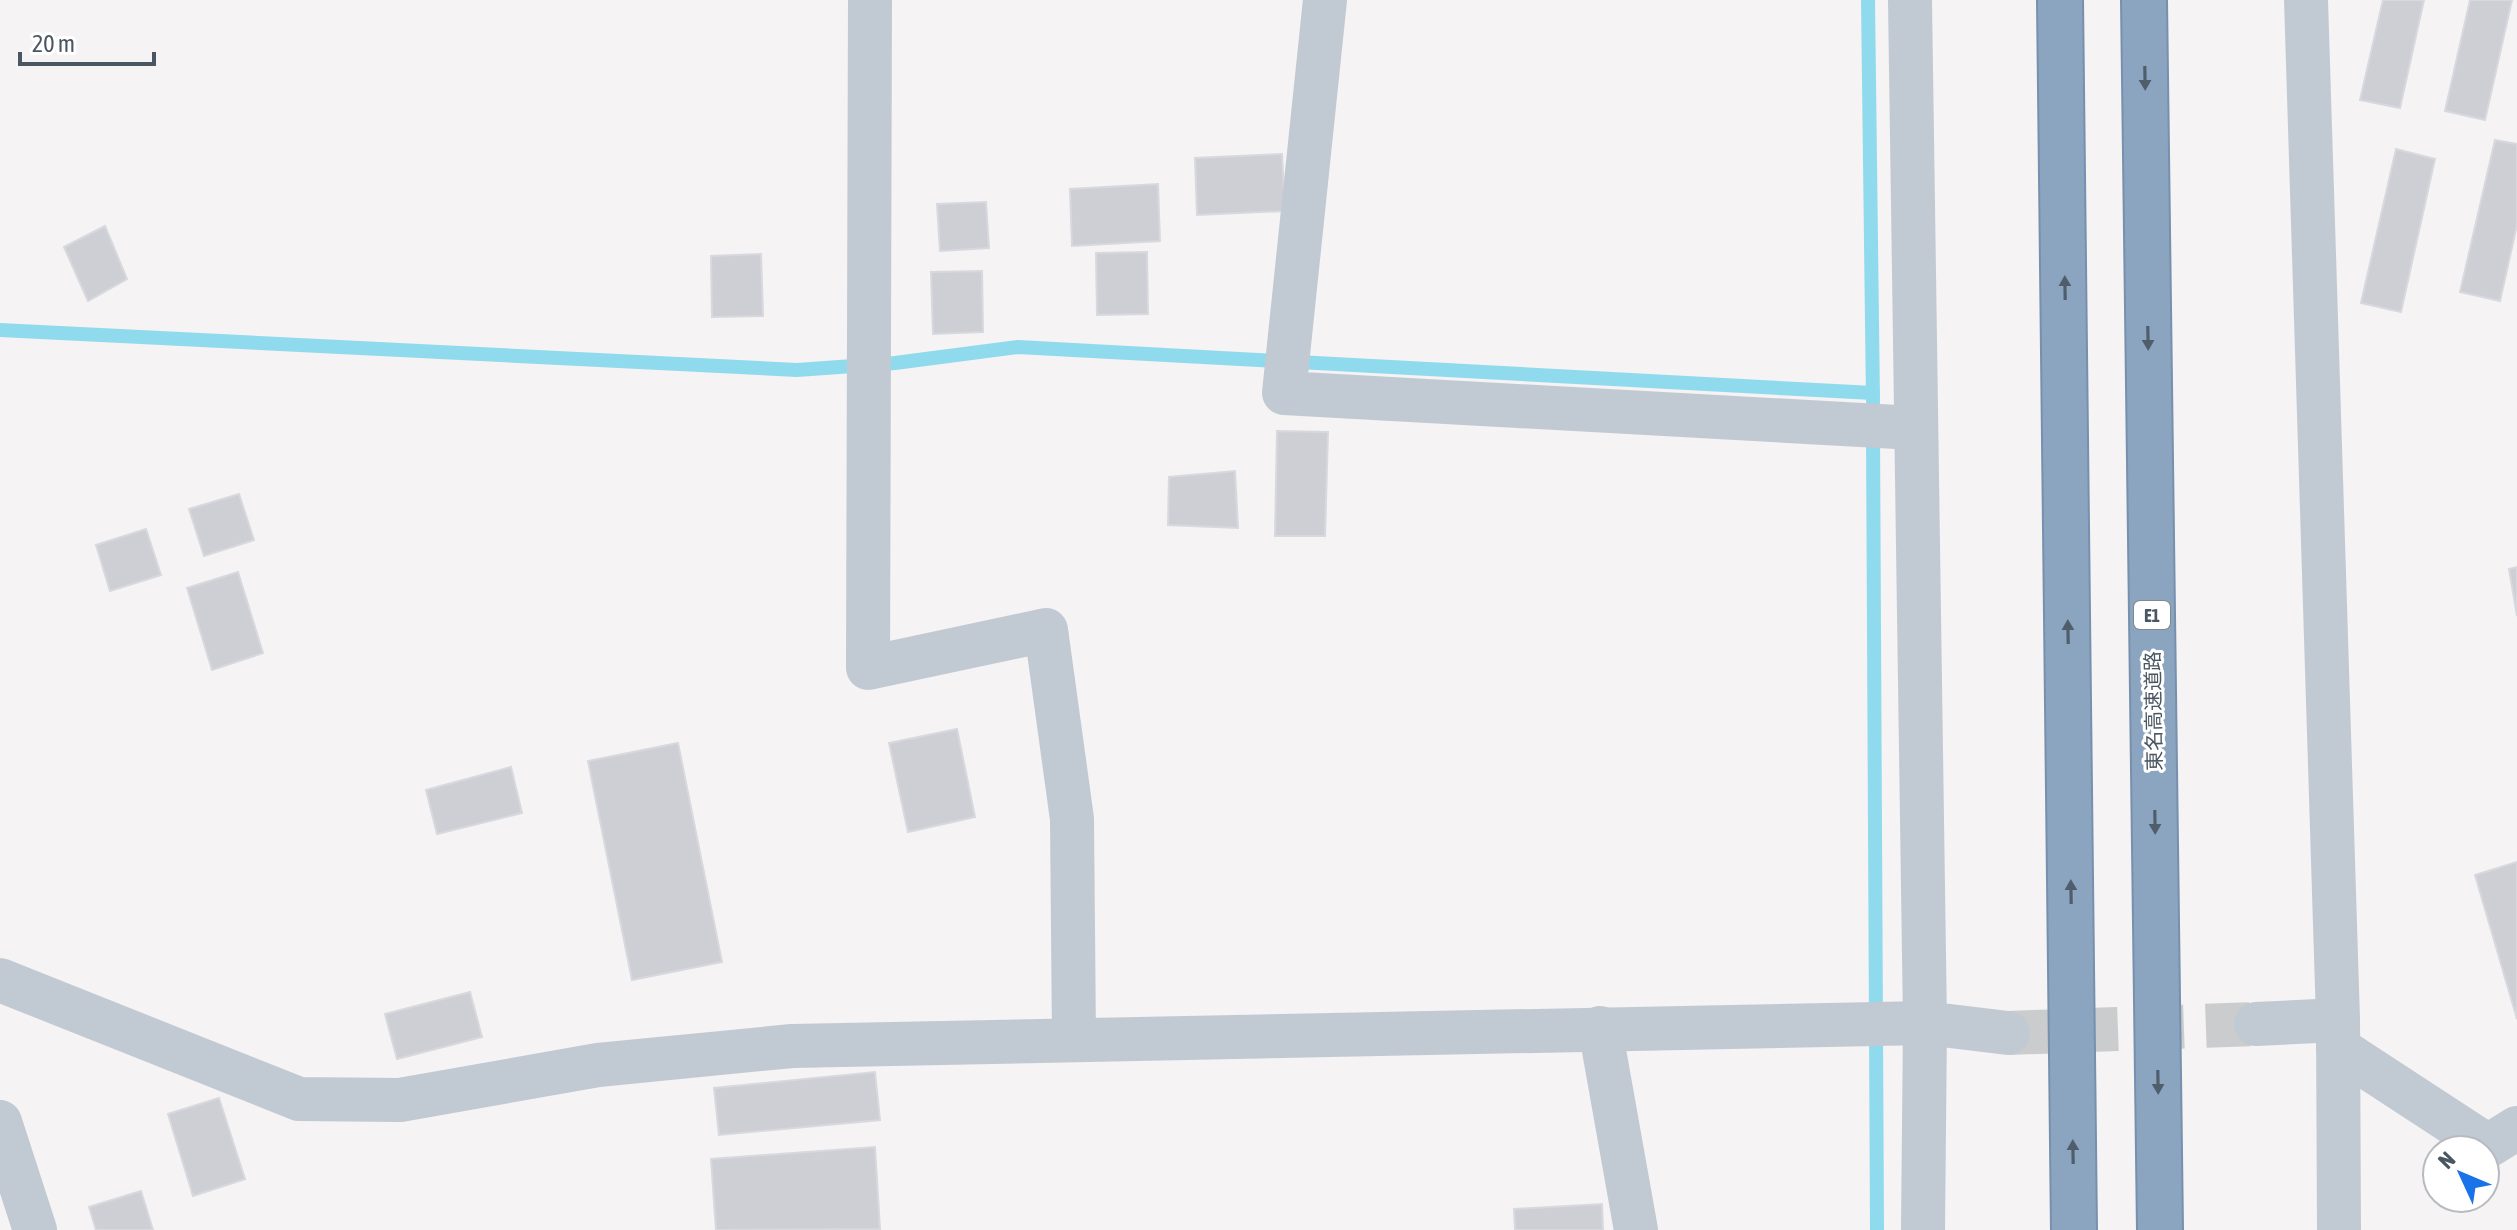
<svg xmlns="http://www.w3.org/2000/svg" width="2517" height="1230" viewBox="0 0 2517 1230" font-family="'Asap Condensed','Noto Sans JP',sans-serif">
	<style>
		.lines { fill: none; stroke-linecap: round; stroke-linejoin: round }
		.stream { stroke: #90daee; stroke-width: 14 }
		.building { fill: #cdcfd5; stroke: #d7d9de; stroke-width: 2 }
		.minor-tunnel { stroke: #caccce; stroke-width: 44; stroke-dasharray: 44 22; stroke-linecap: butt }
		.motorway-casing { stroke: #7690ad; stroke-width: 48 }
		.minor { stroke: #c1cad2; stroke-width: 44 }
		.tertiary { stroke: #c1cad2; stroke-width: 44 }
		.motorway { stroke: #8ba5c1; stroke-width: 44 }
		.oneway { fill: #505e6b }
		.labels { text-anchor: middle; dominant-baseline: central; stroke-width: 6; stroke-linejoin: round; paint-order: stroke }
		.shield { fill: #fff; stroke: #808990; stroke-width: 2 }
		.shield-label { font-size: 18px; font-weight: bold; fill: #4a5661 }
		.street-label { font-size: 20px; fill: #4a5661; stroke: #fff }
	</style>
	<rect width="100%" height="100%" fill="#f5f3f3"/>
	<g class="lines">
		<g class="stream">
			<polyline points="1868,0 1873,402"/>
			<polyline points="0,330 797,370 895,363 1018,347 1873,393"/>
			<polyline points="1873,430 1877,1230"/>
		</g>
	</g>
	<g class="building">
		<polygon points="2383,0 2424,0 2400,108 2360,100"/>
		<polygon points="2470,0 2512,0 2485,120 2445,111"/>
		<polygon points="2495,140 2517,144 2517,225 2500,301 2460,292"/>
		<polygon points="2396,149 2435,159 2401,312 2361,303"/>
		<polygon points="1282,154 1285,211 1197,215 1195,158"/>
		<polygon points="1158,184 1160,241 1072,246 1070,189"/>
		<polygon points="986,202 989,248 940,251 937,204"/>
		<polygon points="105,226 127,279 88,301 64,247"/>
		<polygon points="1147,252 1148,314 1097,315 1096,253"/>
		<polygon points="761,254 763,316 712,317 711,256"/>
		<polygon points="982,271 983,332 933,334 931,272"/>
		<polygon points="1277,431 1328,432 1325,536 1275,536"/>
		<polygon points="1235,471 1238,528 1168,525 1169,477"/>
		<polygon points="239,494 254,540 204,556 189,509"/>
		<polygon points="146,529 161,575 110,591 96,545"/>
		<polygon points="2517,567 2517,616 2509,569"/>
		<polygon points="238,572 263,653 212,670 187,588"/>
		<polygon points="957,729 975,817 908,832 889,743"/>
		<polygon points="678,743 722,962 632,980 588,761"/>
		<polygon points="511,767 522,813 437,834 426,790"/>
		<polygon points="2517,862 2517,1019 2475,875"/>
		<polygon points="470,992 482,1037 397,1059 385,1014"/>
		<polygon points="875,1072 880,1120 719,1135 714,1088"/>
		<polygon points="219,1098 245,1179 193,1196 168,1114"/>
		<polygon points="875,1147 880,1229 716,1230 711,1159"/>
		<polygon points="141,1191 153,1230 96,1230 89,1207"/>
		<polygon points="1602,1204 1603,1230 1515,1230 1514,1209"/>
	</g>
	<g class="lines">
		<polyline class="minor-tunnel" points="2008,1033 2256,1024"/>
		<defs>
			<g id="motorway">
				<polyline points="2060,0 2074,1230"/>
				<polyline points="2144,0 2160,1230"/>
			</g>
		</defs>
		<use href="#motorway" class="motorway-casing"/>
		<g class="minor">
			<polyline points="870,0 868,668 1046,630 1072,819 1074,1038"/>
			<polyline points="1325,0 1284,393 1915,428"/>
			<polyline points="1910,0 1925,1023 1923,1230"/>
			<polyline points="2306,0 2338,1020 2339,1230"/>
			<polyline points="0,980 299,1099 400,1100 598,1065 792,1046 1925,1023 2008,1033"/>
			<polyline points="2256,1024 2338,1020"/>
			<polyline points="1600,1028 1636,1230"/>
			<polyline points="2338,1048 2488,1146 2517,1128"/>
		</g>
		<polyline class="tertiary" points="0,1122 35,1230"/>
		<use href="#motorway" class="motorway"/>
	</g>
	<defs><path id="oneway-solid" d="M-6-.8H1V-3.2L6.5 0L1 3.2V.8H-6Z" transform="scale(2)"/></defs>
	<g class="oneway">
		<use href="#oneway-solid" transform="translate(2145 78) rotate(89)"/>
		<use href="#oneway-solid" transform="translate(2065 288) rotate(-91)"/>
		<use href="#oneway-solid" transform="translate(2148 338) rotate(89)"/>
		<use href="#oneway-solid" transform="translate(2068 632) rotate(-91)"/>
		<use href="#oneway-solid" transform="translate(2155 822) rotate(89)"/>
		<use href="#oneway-solid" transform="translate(2071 892) rotate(-91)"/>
		<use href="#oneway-solid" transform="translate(2158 1082) rotate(89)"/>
		<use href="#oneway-solid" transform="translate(2073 1152) rotate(-91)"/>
	</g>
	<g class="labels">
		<rect class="shield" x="2134" y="601" width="36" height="28" rx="6"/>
		<g class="shield-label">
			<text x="2152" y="615">E1</text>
		</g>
		<g class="street-label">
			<text transform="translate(2153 711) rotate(-91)">東名高速道路</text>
		</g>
	</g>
	<g transform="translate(2461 1174) rotate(314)"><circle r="38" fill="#ffffff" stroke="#b7bbc0" stroke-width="2"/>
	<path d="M0-6L14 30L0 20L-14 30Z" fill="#1a73e8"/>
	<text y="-12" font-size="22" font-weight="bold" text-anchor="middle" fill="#4a5661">N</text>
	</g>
	<path d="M20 52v12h134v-12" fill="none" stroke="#4a5661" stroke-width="4"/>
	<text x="32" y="52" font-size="24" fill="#4a5661" stroke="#ffffff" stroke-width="6" paint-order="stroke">20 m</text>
</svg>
